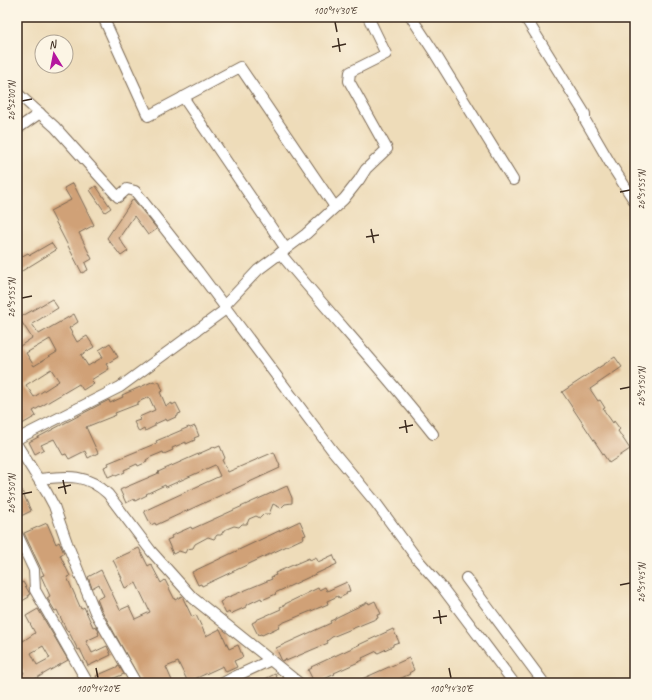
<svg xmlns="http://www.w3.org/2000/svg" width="652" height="700" viewBox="0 0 652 700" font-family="Caveat,sans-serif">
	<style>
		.building { fill: #d0a177; fill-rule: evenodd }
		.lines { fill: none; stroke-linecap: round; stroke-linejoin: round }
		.minor-casing { stroke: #7a6854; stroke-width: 12 }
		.minor { stroke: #fff; stroke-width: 10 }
		.ticks { fill: none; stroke: #3b2a1e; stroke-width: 1.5 }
		.neatline { fill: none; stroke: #3b2a1e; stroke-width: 1.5 }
		.ticks-label { font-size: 10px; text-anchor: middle; fill: #3b2a1e }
	</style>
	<rect width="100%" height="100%" fill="#fcf5e5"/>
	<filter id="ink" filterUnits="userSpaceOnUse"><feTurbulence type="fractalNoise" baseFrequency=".025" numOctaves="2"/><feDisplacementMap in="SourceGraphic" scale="8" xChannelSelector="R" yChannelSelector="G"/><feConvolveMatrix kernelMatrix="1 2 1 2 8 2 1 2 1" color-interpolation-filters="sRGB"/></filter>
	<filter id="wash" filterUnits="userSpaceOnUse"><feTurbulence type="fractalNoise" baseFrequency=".012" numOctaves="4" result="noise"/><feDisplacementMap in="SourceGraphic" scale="16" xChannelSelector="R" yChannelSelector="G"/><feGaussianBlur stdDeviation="0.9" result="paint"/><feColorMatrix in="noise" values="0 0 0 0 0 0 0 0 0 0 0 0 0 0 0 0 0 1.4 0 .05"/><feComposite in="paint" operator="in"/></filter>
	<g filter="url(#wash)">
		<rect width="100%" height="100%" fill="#eedcb9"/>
		<g id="blocks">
			<g class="building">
				<polygon points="73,183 94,225 79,233 92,259 85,263 88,270 82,273 50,211 71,200 64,188"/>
				<polygon points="96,186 111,208 105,212 90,190"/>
				<polygon points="133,199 157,229 148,235 134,216 119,238 128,251 121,256 107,238"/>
				<polygon points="51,243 56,250 17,274 17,259 28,253 30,255"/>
				<path d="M52 299 58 308 32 324 39 334 74 314 78 322 69 328 77 342 87 336 94 347 81 355 88 366 103 357 99 350 110 343 118 357 106 364 109 369 91 380 94 383 83 390 79 384 33 411 36 416 17 427V348L32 338 19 318ZM50 339 57 352 34 366 26 353ZM51 369 59 381 34 397 26 385Z"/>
				<polygon points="615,357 622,367 590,389 598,401 600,400 605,408 603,409 613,423 614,421 620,429 618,431 630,449 609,463 562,392"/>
				<polygon points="154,381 155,383 159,381 163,391 160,392 166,406 172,403 172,405 176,403 181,413 178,414 178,416 167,421 166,419 155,424 155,426 145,431 144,429 139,432 134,422 140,420 139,417 155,410 149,397 138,402 138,404 115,413 116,415 86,427 98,453 88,458 85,451 69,459 66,454 63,455 54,439 41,445 44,449 35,454 29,442 99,405 109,400 110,403 123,397 122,395"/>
				<polygon points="195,426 199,436 194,438 195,440 186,444 186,442 172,448 173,450 164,454 163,452 151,457 146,460 147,462 138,466 137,464 124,470 125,472 116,476 115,474 108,477 104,467 109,465 108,463 157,443 156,441 168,436 189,427 190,428"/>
				<polygon points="220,446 225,458 222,460 228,472 274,452 280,466 279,466 280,468 156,525 155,523 151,525 144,511 220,476 215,465 166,487 165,485 146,494 147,495 135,501 134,499 126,503 120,490 124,488 159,473 158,472 214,447 215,448"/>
				<polygon points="17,480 31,511 17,518"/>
				<polygon points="287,486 292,498 292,503 285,504 281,508 273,504 269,514 264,514 260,518 256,516 249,519 247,524 242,524 239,527 234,526 224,530 221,535 217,535 214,539 208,537 195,544 193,548 187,549 185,553 179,551 173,554 167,540 172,538 171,536 191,527 192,529"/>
				<polygon points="300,521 306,535 303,536 304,538 202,586 201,584 198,585 192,572"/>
				<polygon points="47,523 56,544 59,542 64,553 60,555 70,576 67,577 81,609 84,607 93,627 96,626 99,632 98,632 99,635 86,641 92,653 107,646 111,655 88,666 80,649 78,650 68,630 67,631 57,610 55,611 49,601 47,598 50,596 41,576 44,575 24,533"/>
				<polygon points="139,548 148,566 151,564 161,583 165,580 175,600 182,596 192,617 196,615 206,636 220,629 229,649 238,645 243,657 234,661 237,667 226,672 223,666 188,682 178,662 166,667 173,683 142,683 101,609 97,599 104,596 99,584 92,588 88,577 101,570 120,610 129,606 135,619 150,612 136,583 125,588 121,579 122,578 113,560"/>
				<polygon points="333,555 337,564 275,593 276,594 262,600 261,598 246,605 246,607 230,614 229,612 226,614 220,602 224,600 224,599 272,579 271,577 276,575 275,573 309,558 310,560 316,557 318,562"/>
				<polygon points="23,582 30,594 28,595 29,597 17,604 17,585"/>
				<polygon points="347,582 350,591 346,592 347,594 339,598 338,596 327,601 328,604 282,623 278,626 279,627 262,635 261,634 258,635 252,623 256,621 256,620 281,609 280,607 285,605 285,604 318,588 319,590 325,587 327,591"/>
				<polygon points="375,601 381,614 377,615 378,618 332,637 327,641 328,643 286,661 286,659 282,661 276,648 331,623 330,621 335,619 335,618 368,602 369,604"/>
				<path d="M38 609 68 660 28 683H17V677L24 673 17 662V642L22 639 23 641 35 633 26 616ZM43 646 50 658 37 665 31 653Z"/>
				<polygon points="393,629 399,642 393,644 393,646 378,653 377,651 362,658 363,660 334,673 335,674 318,682 317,680 314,682 308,670 312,668 311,667"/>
				<polygon points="409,658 414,670 409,673 410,674 393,682 392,680 386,683 353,683"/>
				<polygon points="119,666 124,674 110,680 111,683 99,683 96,676"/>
				<polygon points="275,674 280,683 257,683"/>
			</g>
		</g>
	</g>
	<g filter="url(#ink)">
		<use href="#blocks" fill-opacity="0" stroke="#7a6854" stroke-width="1"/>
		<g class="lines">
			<defs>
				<g id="minor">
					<polyline points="103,17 148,116 240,67 335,207"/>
					<polyline points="411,17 434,52 513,180"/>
					<polyline points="525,17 585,114 585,120 610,163 635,202"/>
					<polyline points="17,93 55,127 118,197 127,189 135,191 198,271 332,450 376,503 418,560 441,586 514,683"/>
					<polyline points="183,97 286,249"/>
					<polyline points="17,129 40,113"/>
					<path d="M280 253C330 314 384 372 433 434"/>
					<polyline points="224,306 258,270 306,234 344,199 359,180 366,169 387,149 349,81 350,72 386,54 368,17"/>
					<polyline points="17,439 120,387 226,309"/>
					<polyline points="17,445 47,493 54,506 67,543 95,612 136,683"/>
					<path d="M39 479C67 476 86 473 108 494L151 551 193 598 299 683"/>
					<polyline points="17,534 34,570 35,590 88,683"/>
					<polyline points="466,578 544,683"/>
					<polyline points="223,683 234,677 271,660"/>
				</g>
			</defs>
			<use href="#minor" class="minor-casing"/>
			<use href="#minor" class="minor"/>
		</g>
	</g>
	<path class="ticks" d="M335 22 337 32M338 38 340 52M332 47 346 44M22 101 32 99M620 192 630 190M371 229 374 243M366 237 379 235M22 298 32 296M620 389 630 387M405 420 407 433M399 428 413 425M63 480 66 494M58 488 71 485M22 494 32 492M620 585 630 583M439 610 441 624M433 618 447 616M96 668 98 678M449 668 451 678"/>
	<rect width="652" height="700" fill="none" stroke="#fcf5e5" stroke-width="44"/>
	<g transform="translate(54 54) rotate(350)"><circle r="19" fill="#fcf5e5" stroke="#afa495"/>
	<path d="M0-3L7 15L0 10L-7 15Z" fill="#b5179e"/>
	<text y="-6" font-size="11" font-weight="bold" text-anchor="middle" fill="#3b2a1e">N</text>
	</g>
	<rect x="22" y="22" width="608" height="656" class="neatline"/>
	<g class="ticks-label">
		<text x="335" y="14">100°14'30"E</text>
		<text transform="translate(11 101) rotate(-90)" y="4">26°52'00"N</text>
		<text transform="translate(641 190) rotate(-90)" y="4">26°51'55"N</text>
		<text transform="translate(11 298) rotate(-90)" y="4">26°51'55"N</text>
		<text transform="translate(641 387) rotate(-90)" y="4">26°51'50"N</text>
		<text transform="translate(11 494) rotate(-90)" y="4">26°51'50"N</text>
		<text transform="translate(641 583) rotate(-90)" y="4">26°51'45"N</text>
		<text x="98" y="692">100°14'20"E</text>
		<text x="451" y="692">100°14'30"E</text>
	</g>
</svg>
